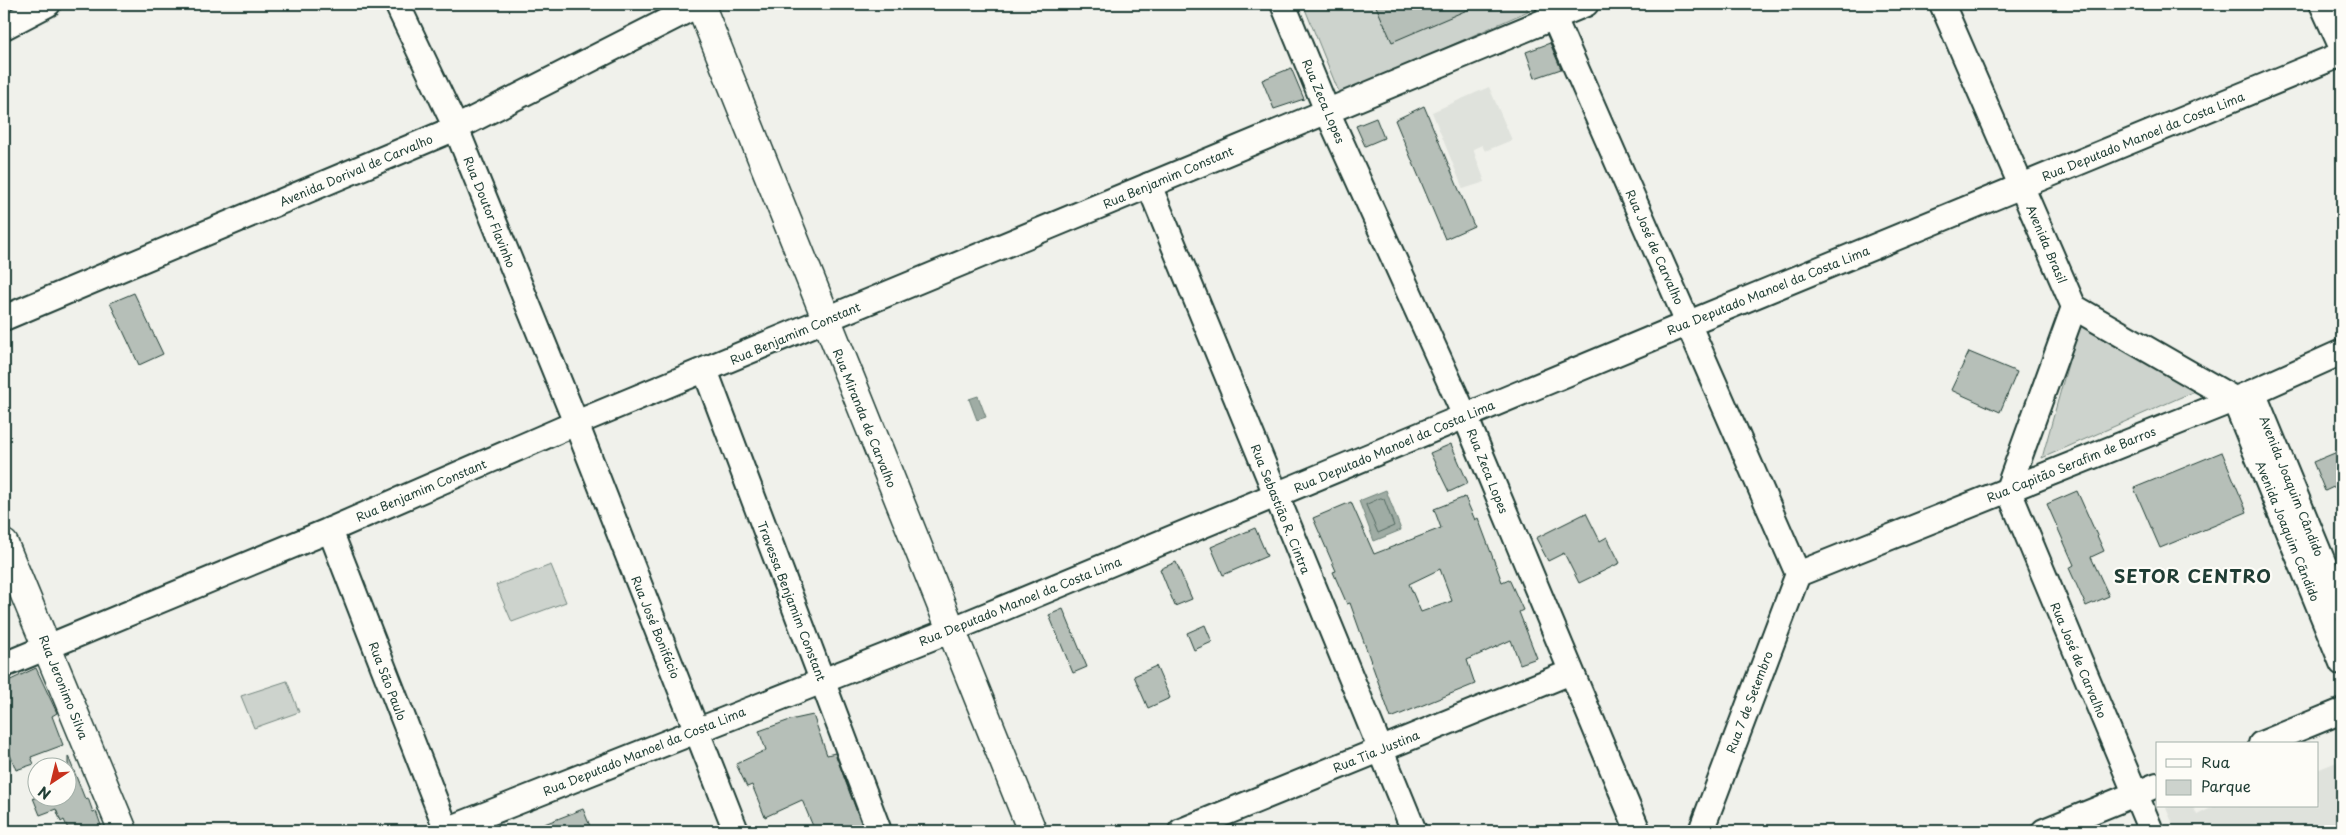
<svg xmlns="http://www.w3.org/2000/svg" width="2346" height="835" viewBox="0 0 2346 835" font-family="'Playpen Sans',sans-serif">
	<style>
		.built { fill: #dfe2dc }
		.green { fill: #cdd3cd; stroke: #768880 }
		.water { fill: #9faca4; stroke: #6c8077 }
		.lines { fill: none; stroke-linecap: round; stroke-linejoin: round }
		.shore { stroke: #526961; stroke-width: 1 }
		.building { fill: #b6bfb8; stroke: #1f3d34; fill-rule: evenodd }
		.minor-casing { stroke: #1f3d34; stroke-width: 28 }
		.major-casing { stroke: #1f3d34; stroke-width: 31 }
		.minor { stroke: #fdfcf7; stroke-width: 24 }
		.major { stroke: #fdfcf7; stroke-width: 28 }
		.labels { text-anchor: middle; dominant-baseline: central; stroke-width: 4.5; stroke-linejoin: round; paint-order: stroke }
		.street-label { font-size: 12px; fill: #1f3d34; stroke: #fdfcf7 }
		.district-label { font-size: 18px; font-weight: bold; letter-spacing: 1px; fill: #1f3d34; stroke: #fdfcf7 }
	</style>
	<rect width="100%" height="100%" fill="#f0f1eb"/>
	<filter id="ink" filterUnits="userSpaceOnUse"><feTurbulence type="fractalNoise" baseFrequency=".02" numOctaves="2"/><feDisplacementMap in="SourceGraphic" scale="10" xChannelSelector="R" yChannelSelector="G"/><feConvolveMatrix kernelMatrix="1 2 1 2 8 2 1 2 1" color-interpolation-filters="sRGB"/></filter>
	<g filter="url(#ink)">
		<g class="built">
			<polygon points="1489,87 1512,140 1485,151 1482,145 1473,149 1485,182 1463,189 1432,112"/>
			<polygon points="2342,760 2342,831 2176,831 2166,808 2172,806 2193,806 2197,815 2215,806 2317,806 2317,770"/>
		</g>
		<g class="green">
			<polygon points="1303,4 1525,4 1528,11 1340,95"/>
			<polygon points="2082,323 2195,391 2042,458 2078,328"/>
			<polygon points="551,565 566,602 512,622 496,585"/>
			<polygon points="287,681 299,712 254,728 241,696"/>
		</g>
		<g class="water">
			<polygon points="978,396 986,417 977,420 969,399"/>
			<polygon points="1386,490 1401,530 1374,541 1359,501"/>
		</g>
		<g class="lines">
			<polygon class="shore" points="1381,498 1384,499 1394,526 1378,533 1366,505"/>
		</g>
		<g class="building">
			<polygon points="1375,4 1481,4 1392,42"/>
			<polygon points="1550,43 1561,69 1535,78 1526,52"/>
			<polygon points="1291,68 1304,99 1274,109 1262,80"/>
			<polygon points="1424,106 1474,226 1445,239 1395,120"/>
			<polygon points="1376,118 1384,138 1365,146 1356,126"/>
			<polygon points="134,293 163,354 139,365 110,303"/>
			<polygon points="1969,352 2017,372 2000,412 1951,390"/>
			<polygon points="1451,444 1468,483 1449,492 1430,453"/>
			<polygon points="2342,450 2342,483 2325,491 2313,462"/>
			<polygon points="2222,452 2247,512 2160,548 2134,488"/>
			<polygon points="2077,491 2104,551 2091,557 2109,596 2086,606 2069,568 2074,565 2047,504"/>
			<path d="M1465 497 1475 520 1478 518 1502 582 1509 579 1523 610 1519 612 1537 658 1520 664 1511 640 1467 660 1475 684 1391 718 1350 603 1347 604 1333 572 1336 571 1313 518 1351 502 1374 554 1441 528 1434 509ZM1440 569 1452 601 1421 612 1409 584Z"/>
			<polygon points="1586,513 1600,541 1607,537 1620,563 1579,583 1564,553 1548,561 1536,538"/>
			<polygon points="1255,528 1267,556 1223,575 1211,547"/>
			<polygon points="1176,562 1192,599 1175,606 1160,569"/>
			<polygon points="1063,609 1087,667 1073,673 1049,615"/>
			<polygon points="1205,625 1212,642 1194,650 1187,633"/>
			<polygon points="1156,666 1170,698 1148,708 1134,676"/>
			<polygon points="36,668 57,713 52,716 63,745 31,757 34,764 16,770 4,739 4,683"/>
			<polygon points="813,715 827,755 835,753 864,831 815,831 802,800 765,817 752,785 747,787 736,764 766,750 759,731 790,720"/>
			<polygon points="68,756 85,799 88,798 93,812 96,811 103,831 69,831 64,820 61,822 56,809 40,815 33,798 68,798"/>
			<polygon points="583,809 592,831 530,831 529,830"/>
		</g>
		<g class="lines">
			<defs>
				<g id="minor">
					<polyline points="397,4 456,128 576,423 736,831"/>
					<polyline points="1283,4 1327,111 1465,416 1638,831"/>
					<polyline points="1548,4 1798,574"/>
					<polyline points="1942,4 2074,307 2008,489 2151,831"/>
					<polyline points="2322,4 2342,48"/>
					<polyline points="4,27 48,4"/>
					<polyline points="1149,185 1414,831"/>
					<polyline points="2074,307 2234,399 2342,663"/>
					<polyline points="4,318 456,128 700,4"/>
					<polyline points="705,370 879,831"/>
					<polyline points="2253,392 2342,608"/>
					<polyline points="330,530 447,831"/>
					<polyline points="1798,574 2253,392 2342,352"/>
					<polyline points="4,665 330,530 576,423 1586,4"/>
					<polyline points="2261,744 2342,711"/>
					<polyline points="444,831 951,630 1689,323 2342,54"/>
					<polyline points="1181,831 1571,672"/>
					<polyline points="1701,831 1798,574"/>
					<polyline points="2044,831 2157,785"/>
				</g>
				<g id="major">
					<polyline points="700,4 1032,831"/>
					<polyline points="4,544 123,831"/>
				</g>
			</defs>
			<use href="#minor" class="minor-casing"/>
			<use href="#major" class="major-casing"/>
			<use href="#minor" class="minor"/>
			<use href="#major" class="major"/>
		</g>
	</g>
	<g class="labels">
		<g class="street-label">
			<text transform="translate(1324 101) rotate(67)">Rua Zeca Lopes</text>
			<text transform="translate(2143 136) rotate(-22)">Rua Deputado Manoel da Costa Lima</text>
			<text transform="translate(356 170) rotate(-23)">Avenida Dorival de Carvalho</text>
			<text transform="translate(1168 177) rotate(-23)">Rua Benjamim Constant</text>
			<text transform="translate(490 212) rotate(68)">Rua Doutor Flavinho</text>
			<text transform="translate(2047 244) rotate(67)">Avenida Brasil</text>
			<text transform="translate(1655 247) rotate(66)">Rua José de Carvalho</text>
			<text transform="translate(1768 290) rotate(-22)">Rua Deputado Manoel da Costa Lima</text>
			<text transform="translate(795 333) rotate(-23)">Rua Benjamim Constant</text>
			<text transform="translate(865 418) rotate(68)">Rua Miranda de Carvalho</text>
			<text transform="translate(1394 446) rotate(-23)">Rua Deputado Manoel da Costa Lima</text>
			<text transform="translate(2071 464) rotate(-22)">Rua Capitão Serafim de Barros</text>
			<text transform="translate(1488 471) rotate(68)">Rua Zeca Lopes</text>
			<text transform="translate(2292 486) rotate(68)">Avenida Joaquim Cândido</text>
			<text transform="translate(421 490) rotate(-23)">Rua Benjamim Constant</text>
			<text transform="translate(1281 509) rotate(68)">Rua Sebastião R. Cintra</text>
			<text transform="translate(2288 531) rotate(68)">Avenida Joaquim Cãndido</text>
			<text transform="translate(792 601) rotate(69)">Travessa Benjamim Constant</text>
			<text transform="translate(1020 601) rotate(-22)">Rua Deputado Manoel da Costa Lima</text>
			<text transform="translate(656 627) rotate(68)">Rua José Bonifácio</text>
			<text transform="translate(2079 660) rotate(67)">Rua José de Carvalho</text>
			<text transform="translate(388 681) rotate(69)">Rua São Paulo</text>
			<text transform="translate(64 687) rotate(68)">Rua Jeronimo Silva</text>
			<text transform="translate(1749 702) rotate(-69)">Rua 7 de Setembro</text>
			<text transform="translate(644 751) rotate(-22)">Rua Deputado Manoel da Costa Lima</text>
			<text transform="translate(1376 751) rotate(-22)">Rua Tia Justina</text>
		</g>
		<g class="district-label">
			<text x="2193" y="575">SETOR CENTRO</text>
		</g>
	</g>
	<rect width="2346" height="835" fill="none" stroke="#fdfcf7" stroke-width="20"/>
	<rect x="10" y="10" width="2326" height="815" fill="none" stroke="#1f3d34" stroke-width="2" filter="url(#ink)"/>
	<rect x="2156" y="742" width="162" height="65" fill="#fdfcf7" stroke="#a4b0a9"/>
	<rect x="2166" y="759" width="25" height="8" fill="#fdfcf7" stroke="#a4b0a9"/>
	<text x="2201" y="768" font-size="15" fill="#1f3d34">Rua</text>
	<rect x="2166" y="780" width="25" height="15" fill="#cdd3cd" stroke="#a4b0a9"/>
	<text x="2201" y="792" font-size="15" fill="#1f3d34">Parque</text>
	<g transform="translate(52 782) rotate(215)"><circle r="24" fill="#fdfcf7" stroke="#a4b0a9"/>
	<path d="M0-4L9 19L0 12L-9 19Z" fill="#c8321e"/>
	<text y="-8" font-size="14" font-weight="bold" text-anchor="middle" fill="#1f3d34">N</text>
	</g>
</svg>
